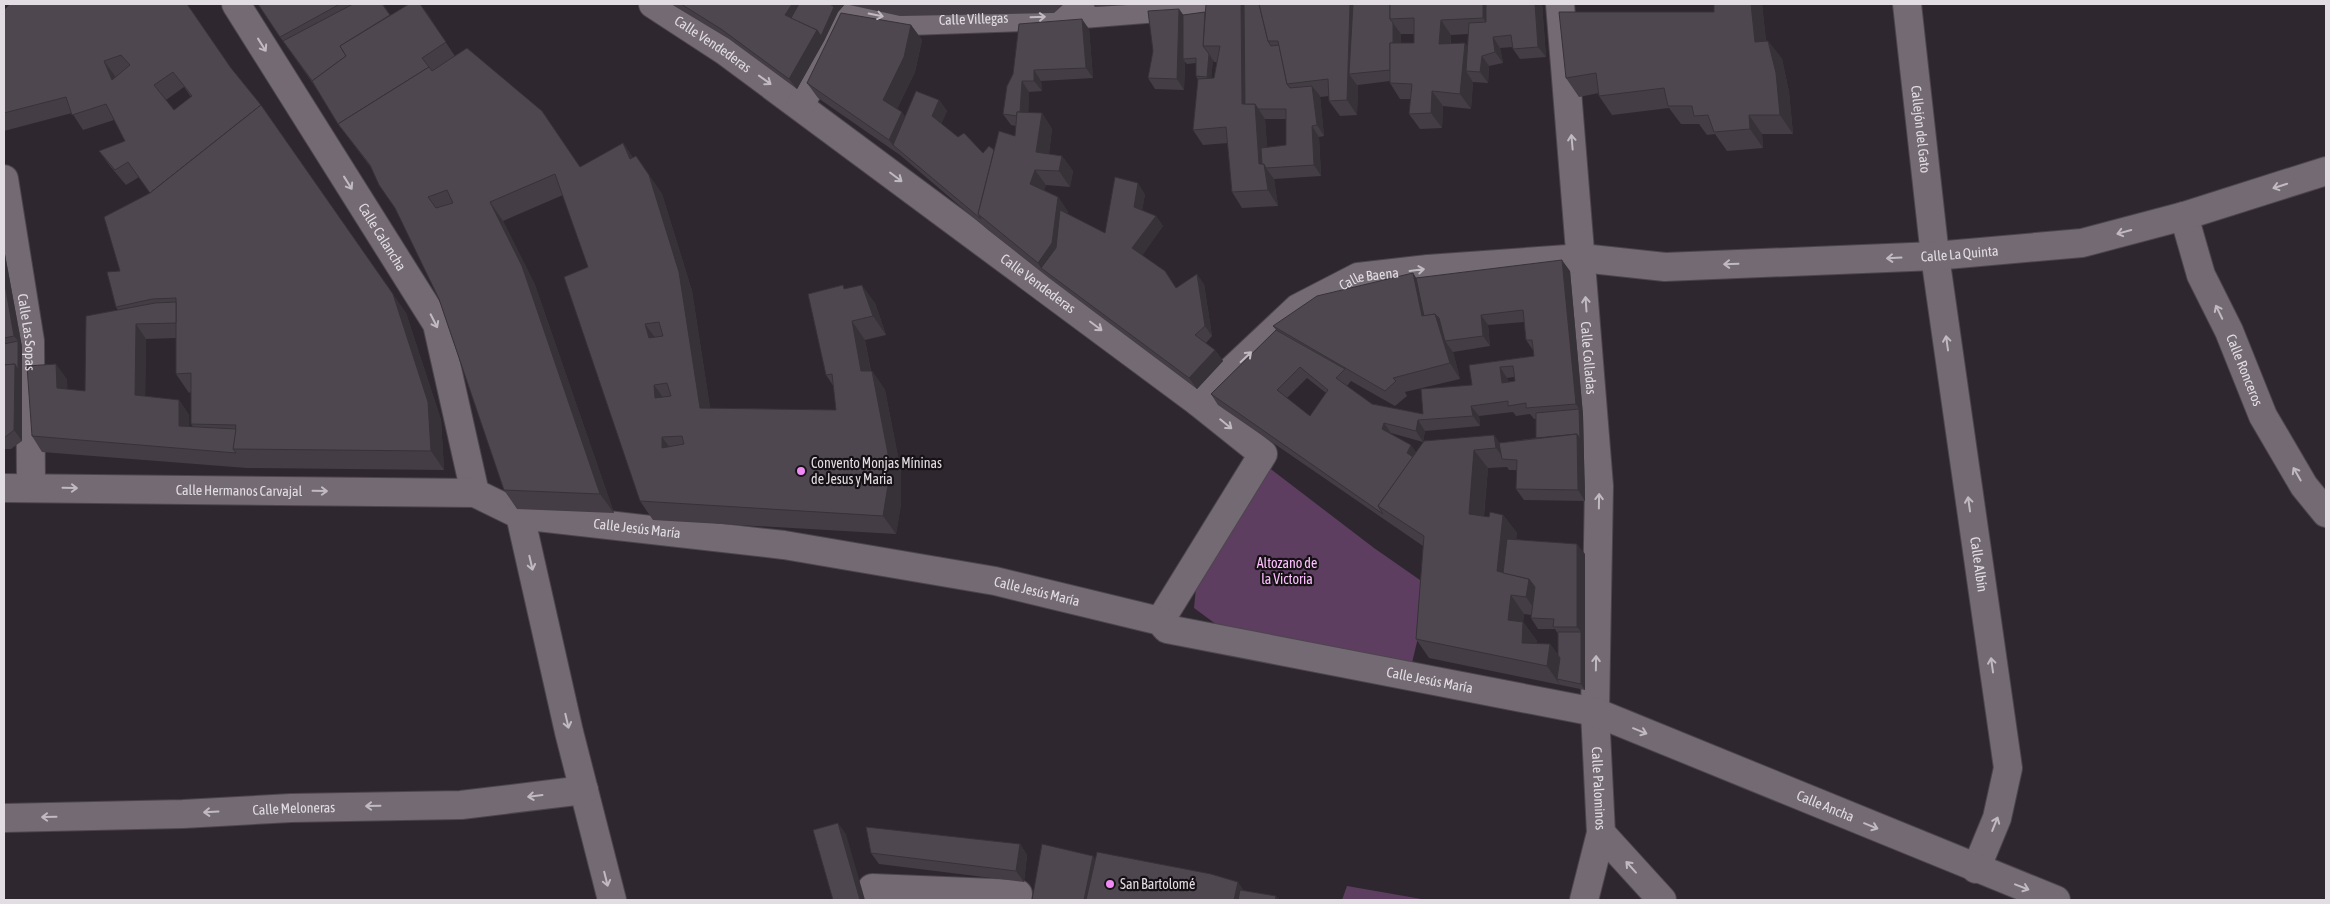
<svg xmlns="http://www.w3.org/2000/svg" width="2330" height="904" viewBox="0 0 2330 904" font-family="'Asap Condensed',sans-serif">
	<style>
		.green { fill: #5e3e60 }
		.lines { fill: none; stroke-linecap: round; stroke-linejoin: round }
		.minor-casing { stroke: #4c454c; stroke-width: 30 }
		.minor { stroke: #736a73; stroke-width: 28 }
		.wall { fill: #443d45; fill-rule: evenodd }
		.shaded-wall { fill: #373238 }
		.building { fill: #4f4750; stroke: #373238; fill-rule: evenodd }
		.oneway { stroke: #c1bac1 }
		.poi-dot { fill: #f08bf5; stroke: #151115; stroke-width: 2 }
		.labels { text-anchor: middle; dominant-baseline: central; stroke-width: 4.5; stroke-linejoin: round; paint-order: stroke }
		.street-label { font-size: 14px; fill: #e2dde2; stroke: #151115 }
		.poi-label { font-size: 14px; fill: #e2dde2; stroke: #151115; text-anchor: start }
		.park-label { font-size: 14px; fill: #fdc0ff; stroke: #151115 }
	</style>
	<rect width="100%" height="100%" fill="#2f272f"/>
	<g class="green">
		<polygon points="1268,467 1374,548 1430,587 1411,667 1228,633 1194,608 1197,578"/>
		<polygon points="1347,886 1427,900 1342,900"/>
	</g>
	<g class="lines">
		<defs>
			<g id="minor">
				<path id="s1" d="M236 4 437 324 475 493"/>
				<path id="s2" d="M653 4 725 51 1198 402 1263 454 1160 621"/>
				<path id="s3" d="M1560 4 1599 486 1595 712 1601 833 1584 900"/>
				<path id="s4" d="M1907 4 1935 256 2008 768 1997 818 1976 869"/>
				<path id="s5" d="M800 106 848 9 909 21 1057 16 1208 4"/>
				<path id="s6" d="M4 179 30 341 31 488"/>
				<path id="s7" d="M2184 216 2201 275 2229 331 2263 416 2304 486 2326 513"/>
				<path id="s8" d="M1198 402 1298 308 1358 277 1428 269 1582 258 1665 267 1935 256 2082 243 2184 216 2326 171"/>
				<path id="s9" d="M4 488 475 493 520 515 784 545 995 581 1160 621 1167 629 1595 712 2056 900"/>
				<polyline points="520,515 569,732 612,900"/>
				<path id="s10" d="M4 818 183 814 291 808 461 805 584 790"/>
				<polyline points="1601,833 1662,900"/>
				<polyline points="875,900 872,888 1018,894 1017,900"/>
			</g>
		</defs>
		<use href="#minor" class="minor-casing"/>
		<use href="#minor" class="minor"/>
	</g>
	<g class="wall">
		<polygon points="258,4 383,4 390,15 420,4 455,56 581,167 623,143 633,158 636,156 662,194 692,291 710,408 836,410 834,387 826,375 846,288 875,303 886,335 865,340 871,371 872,371 885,390 901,472 901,504 896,534 653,520 640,501 588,267 563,195 503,221 535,285 614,513 517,509 504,490 439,299 395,208 372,169 338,124 314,85 280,37"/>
		<polygon points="671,4 1064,4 1054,13 900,16 845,4 838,12 824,41 797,89 729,39"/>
		<polygon points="1093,4 1144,4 1095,7"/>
		<path d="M1542 4 1546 57 1520 59 1513 49V47L1500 48 1503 63 1489 66 1488 83 1473 82 1471 109 1443 106 1442 128 1420 129 1409 114 1411 99H1400L1390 83V81L1358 85 1357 115 1340 116 1329 101V96L1320 97 1324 136 1319 137 1321 176 1274 179 1278 206 1242 208 1232 192 1228 143 1203 145 1193 130 1198 80 1196 76V63L1187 64 1185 62 1184 90 1155 89 1148 78 1179 9 1183 15 1205 12ZM1401 34H1414V43H1401ZM1468 34V47L1451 44V35ZM1213 60 1214 62H1217L1214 78H1211ZM1265 119H1286V145L1267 148Z"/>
		<polygon points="1714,4 1762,4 1766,41 1768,41 1782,59 1789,92 1793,134 1762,134 1763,148 1727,151 1715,134 1707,135 1699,124 1681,124 1669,108 1612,115 1599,96 1599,93 1579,97 1566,78 1714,12"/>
		<path d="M4 10 233 71 406 313 441 420 444 470 247 468 42 452 32 436 67 379V389L85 391 118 310 116 307 120 271 150 193 139 177 126 185 110 166 99 151 125 141 114 120 83 130 72 113 4 131ZM184 87 191 97 174 110 166 100ZM176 338V374L189 393 191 392V424L193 427H189V415L179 400 145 396 146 339Z"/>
		<polygon points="911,25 922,40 915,72 897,109 905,117 939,100 947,111 941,124 958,137 983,153 994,150 1015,136 1016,126 1011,125 1003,114 1007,86 1089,29 1093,78 1041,81 1042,91 1029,92 1028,113 1042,113 1052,129 1049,154 1062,156 1073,171 1070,187 1046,185 1044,190 1058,197 1068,212 1068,214 1105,233 1145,194 1142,210 1156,216 1163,226 1142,255 1176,288 1204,284 1212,336 1206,343 1215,350 1223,361 1197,389 1049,278 988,230 900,155 818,98 807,83"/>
		<polygon points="4,249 22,347 22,441 11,449 4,449"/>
		<path d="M1570 271 1583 415 1585 501 1524 500 1516 489 1517 470H1509L1507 467 1488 468 1484 516 1489 517 1503 515 1517 533 1516 539 1585 554V690L1429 658 1416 639 1423 546 1391 524 1218 405 1211 394 1276 330 1273 326 1413 273 1416 278ZM1524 322 1526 340 1533 350 1534 356 1469 365 1472 385 1423 414 1372 404 1347 386 1351 381 1395 406 1407 396 1405 392 1460 379 1453 352 1490 346 1488 325ZM1514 377 1515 381 1508 382 1507 378ZM1307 378 1326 393 1310 416 1287 398ZM1513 412 1516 416 1530 414 1534 419H1536V438L1499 443 1494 435 1416 453 1391 434V433L1423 442 1425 431 1480 426 1479 416ZM1524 614 1531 615V618L1538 629H1555L1558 634V655L1550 644H1536L1537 641 1523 622Z"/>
		<polygon points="1020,844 1027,855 1024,882 879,864 871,853"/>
	</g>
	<g class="shaded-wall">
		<polygon points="420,4 428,14 456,58 446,42"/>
		<polygon points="792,4 806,4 795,23 785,15"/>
		<polygon points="832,4 845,4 838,12 824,41 797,89 789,79 817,30 834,7"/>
		<polygon points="1241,4 1245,4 1252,109 1242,104"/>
		<polygon points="1350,4 1362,4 1349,74 1357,85 1358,85 1357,115 1347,100"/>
		<polygon points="1483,4 1494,4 1494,33 1483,18"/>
		<polygon points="1535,4 1542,4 1546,57 1538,47"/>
		<polygon points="1751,4 1762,4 1768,61 1755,42"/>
		<polygon points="1179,9 1187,20 1183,59 1185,62 1184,90 1177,79"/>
		<polygon points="1082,19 1089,29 1093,78 1086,68"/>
		<polygon points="1441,20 1451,35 1450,59 1439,44"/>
		<polygon points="1393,23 1401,34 1400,80 1393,70"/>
		<polygon points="911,25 922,40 915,72 894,115 883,100"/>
		<polygon points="1493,37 1500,48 1503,63 1495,52"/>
		<polygon points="1768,41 1782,59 1789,92 1793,134 1780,115"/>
		<polygon points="1465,43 1476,58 1466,71 1473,82 1471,109 1460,94"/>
		<polygon points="1209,54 1213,60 1211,82 1207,77"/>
		<polygon points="1482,56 1489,66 1488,83 1480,72"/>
		<polygon points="104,61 115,76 122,95 112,80"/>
		<polygon points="1034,70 1041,81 1042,91 1034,81"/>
		<polygon points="1022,81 1029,92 1028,128 1020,117"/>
		<polygon points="1312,86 1320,96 1324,136 1317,125"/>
		<polygon points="1432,91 1443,106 1442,128 1431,113"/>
		<polygon points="939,100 947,111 940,127 932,116"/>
		<polygon points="1255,104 1265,119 1269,168 1266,168 1274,179 1278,206 1268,190 1259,164"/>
		<polygon points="261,105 406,313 441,420 444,470 431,451"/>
		<polygon points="902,112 913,128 893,145 900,155 889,140"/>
		<polygon points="1042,113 1052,129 1047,167 1036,152"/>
		<polygon points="1749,115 1762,134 1763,148 1750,129"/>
		<polygon points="1312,126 1319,137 1321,176 1314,165"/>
		<polygon points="623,143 636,162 630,159"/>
		<polygon points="636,156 662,194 692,291 713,427 700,408"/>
		<polygon points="1062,156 1073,171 1070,187 1059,171"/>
		<polygon points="1035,170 1046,185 1041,199 1030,184"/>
		<polygon points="1138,183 1145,194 1141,217 1134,207"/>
		<polygon points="1058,197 1068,212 1063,259 1041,268 1038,263"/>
		<polygon points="490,202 503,221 535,285 614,513 600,494"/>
		<polygon points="1156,216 1163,226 1140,259 1132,248"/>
		<polygon points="4,249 22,347 22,441 14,430 15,364 18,341 14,336 4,279"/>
		<polygon points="1562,260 1570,271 1583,415 1585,501 1578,490 1577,434 1579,409 1576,404"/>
		<polygon points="1413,273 1423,289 1430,320 1422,316"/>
		<polygon points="1197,274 1204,284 1212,336 1205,326"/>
		<polygon points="862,285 875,303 886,335 873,316"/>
		<polygon points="1435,314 1446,329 1445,341 1453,352 1460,379 1450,363"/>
		<polygon points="1481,315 1488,325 1490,346 1483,336"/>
		<polygon points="852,321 865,340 874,390 861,371"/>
		<polygon points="136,324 146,339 145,410 135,395"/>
		<polygon points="645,324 659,343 649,338"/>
		<polygon points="1215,350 1223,361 1197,389 1189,378"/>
		<polygon points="56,364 67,379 68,403 57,388"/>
		<polygon points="1500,367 1507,378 1510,393 1502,383"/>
		<polygon points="872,371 885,390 901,472 901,504 896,534 883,516"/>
		<polygon points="654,385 667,403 655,398"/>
		<polygon points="179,400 189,415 190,441 179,426"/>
		<polygon points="1471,406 1479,416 1480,426 1473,416"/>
		<polygon points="1418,420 1425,431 1423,442 1416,431"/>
		<polygon points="1384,423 1391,433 1390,440 1382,429"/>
		<polygon points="1494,435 1507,453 1504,459 1496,448"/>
		<polygon points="662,437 676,456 662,448"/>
		<polygon points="1411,445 1419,456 1415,464 1407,453"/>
		<polygon points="1474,450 1488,468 1482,533 1469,514"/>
		<polygon points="1503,515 1517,533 1511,581 1497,571"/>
		<polygon points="1577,544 1585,554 1585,690 1581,684 1581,632 1577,627"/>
		<polygon points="1529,579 1542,598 1539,616 1526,597"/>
		<polygon points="1511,595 1524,614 1521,639 1508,620"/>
		<polygon points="1523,622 1537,641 1535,661 1522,643"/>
		<polygon points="1550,644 1563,663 1557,679 1560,685 1547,666"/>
		<polygon points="838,823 846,834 865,900 860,900"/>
		<polygon points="1020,844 1027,855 1024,882 1016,871"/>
		<polygon points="1093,856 1101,867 1094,900 1084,900"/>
		<polygon points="1238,882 1251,900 1234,900"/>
		<polygon points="1276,896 1280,900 1275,900"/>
	</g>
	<g class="building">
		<path d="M10 4H187L231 68 261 105 150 193 128 162 115 170 99 151 125 141 106 104 72 115 66 97 4 113V10ZM121 55 130 65 112 80 104 61ZM173 72 192 96 174 110 154 85Z"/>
		<polygon points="258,4 340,4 280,37"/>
		<polygon points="353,4 382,4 390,15 340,46 346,56 312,81 313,82 283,41"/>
		<polygon points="409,4 420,4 446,42 422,58 429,67 338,124 312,81 346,56 340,46"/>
		<polygon points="681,4 792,4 785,15 817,30 789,79 721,29"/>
		<polygon points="799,4 830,4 834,7 821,36 817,30 791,18"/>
		<polygon points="1206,4 1241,4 1242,104 1255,104 1259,164 1264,164 1268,190 1232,192 1226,127 1193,130 1198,79 1214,78 1220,46 1203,46"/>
		<polygon points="1244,4 1259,4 1268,41 1271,46 1279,45 1287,84 1290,88 1312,86 1317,125 1312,126 1314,165 1266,168 1264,164 1262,164 1261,148 1286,145 1286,109 1258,109 1255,104 1245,104"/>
		<polygon points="1259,4 1350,4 1347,100 1329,101 1328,79 1287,84 1278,41 1268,41"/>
		<polygon points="1353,4 1390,4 1390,19 1393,23 1393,43 1390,43 1390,70 1349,74"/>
		<polygon points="1390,4 1483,4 1483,18 1441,20 1439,44 1465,43 1460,94 1432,91 1431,113 1409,114 1412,84 1390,83 1390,43 1414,43 1414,18 1390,19"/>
		<polygon points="1486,4 1535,4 1538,47 1513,49 1511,35 1493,37 1495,52 1482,56 1480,72 1466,71 1469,23 1486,22"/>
		<polygon points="1714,4 1751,4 1755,42 1768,41 1776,73 1780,115 1749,115 1750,129 1714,132 1708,115 1694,116 1692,106 1668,106 1664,88 1599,96 1596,73 1566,78 1559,12 1714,12"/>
		<polygon points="1179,9 1177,79 1148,78 1153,51 1148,11"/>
		<polygon points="1205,12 1203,46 1209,54 1207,77 1196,76 1196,58 1183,59 1183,15"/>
		<polygon points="841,13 911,25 904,57 883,100 902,112 889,140 807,83"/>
		<polygon points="1082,19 1086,68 1034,70 1034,81 1022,81 1020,112 1017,112 1017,116 1003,114 1007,86 1013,74 1019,24"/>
		<path d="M467 48 542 111 580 167 623 143 630 159 636 156 649 175 679 272 700 408 836 410 832 374 826 375 808 294 843 285 844 289 862 285 873 316 852 321 861 371H872L888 454V485L883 516 640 501 564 277 588 267 555 174 490 202 522 266 600 494 504 490 439 299 395 208 379 185 370 165 338 124 429 67 432 71ZM447 190 453 203 436 208 428 197ZM659 322 663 336 649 338 645 324ZM667 383 671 396 655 398 654 385ZM682 436 684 444 662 448V437Z"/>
		<polygon points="916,91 939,100 932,116 958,137 964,133 983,153 989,146 994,150 978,214 981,219 893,145"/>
		<polygon points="261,105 393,294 428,402 431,451 233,449 236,425 191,424 191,373 176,374 176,298 152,299 116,307 107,272 120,271 104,217 150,193"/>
		<polygon points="1017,112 1042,113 1036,152 1062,156 1059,171 1035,170 1030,184 1058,197 1052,243 1038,263 978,214 999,131 1015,136"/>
		<polygon points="1115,177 1138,183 1134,207 1156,216 1132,248 1165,271 1176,288 1197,274 1205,326 1195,335 1215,350 1189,378 1041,268 1056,248 1060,210 1105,233"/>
		<path d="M1562 260 1576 404 1526 408V403L1508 406V401L1471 406 1473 416 1418 420 1416 431 1384 423 1382 429 1411 445 1407 453 1413 457 1378 506 1383 514 1211 394 1276 330 1345 369 1336 378 1372 404 1423 414 1421 389 1472 385 1469 365 1534 356 1532 340H1526L1523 310 1481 315 1483 336 1445 341 1439 318 1435 314 1424 316 1416 278ZM1513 366 1515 381 1502 383 1500 367ZM1300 367 1328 390 1310 416 1277 390Z"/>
		<polygon points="1413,273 1422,316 1435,314 1450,363 1393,378 1396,381 1385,391 1273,326 1317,296"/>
		<polygon points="4,279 14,336 4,338"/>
		<polygon points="176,302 176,323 136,324 135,395 179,400 179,426 236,429 233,449 236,453 32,436 27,366 56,364 57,388 85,391 86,316 155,303"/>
		<polygon points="18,341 18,370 15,364 4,365 4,344"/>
		<polygon points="15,364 14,430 4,438 4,365"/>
		<polygon points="1579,409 1580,439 1577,434 1536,438 1536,413"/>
		<polygon points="1577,434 1578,490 1516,489 1517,460 1502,459 1499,443"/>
		<polygon points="1494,435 1496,448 1474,450 1469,514 1489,517 1490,512 1503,515 1497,571 1529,579 1526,597 1511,595 1508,620 1523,622 1522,643 1550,644 1547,666 1416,639 1424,536 1378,506 1424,441"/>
		<polygon points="1507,539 1577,544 1577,627 1553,627 1554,619 1531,618 1535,587 1529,579 1503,573"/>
		<polygon points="1558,632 1581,632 1581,684 1557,679 1560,658 1558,655"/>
		<polygon points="838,823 860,900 833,900 813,830"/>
		<polygon points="866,827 1020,844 1016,871 871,853"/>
		<polygon points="1042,844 1093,856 1084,900 1032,900"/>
		<polygon points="1097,852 1211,874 1238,882 1234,900 1086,900"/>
		<polygon points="1240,890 1276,896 1275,900 1238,900"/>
	</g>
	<defs><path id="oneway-shaft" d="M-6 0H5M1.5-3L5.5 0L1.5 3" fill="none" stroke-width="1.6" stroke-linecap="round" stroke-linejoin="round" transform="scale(1.25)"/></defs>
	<g class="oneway">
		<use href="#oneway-shaft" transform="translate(876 15) rotate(11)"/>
		<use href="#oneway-shaft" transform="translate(1038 17) rotate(-2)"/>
		<use href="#oneway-shaft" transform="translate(262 45) rotate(58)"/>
		<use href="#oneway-shaft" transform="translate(765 80) rotate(36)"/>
		<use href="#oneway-shaft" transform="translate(1572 142) rotate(-95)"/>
		<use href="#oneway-shaft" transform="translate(896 177) rotate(37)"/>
		<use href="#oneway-shaft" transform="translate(348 183) rotate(58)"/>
		<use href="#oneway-shaft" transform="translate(2280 186) rotate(162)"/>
		<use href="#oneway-shaft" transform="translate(2124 232) rotate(165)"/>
		<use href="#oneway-shaft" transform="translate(1894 258) rotate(177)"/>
		<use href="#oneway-shaft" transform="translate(1731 264) rotate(178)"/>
		<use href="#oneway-shaft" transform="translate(1417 270) rotate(-7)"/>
		<use href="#oneway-shaft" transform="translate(1586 304) rotate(-94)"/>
		<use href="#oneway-shaft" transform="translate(2219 312) rotate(-116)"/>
		<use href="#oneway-shaft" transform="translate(434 321) rotate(63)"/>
		<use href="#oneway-shaft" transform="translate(1096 326) rotate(37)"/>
		<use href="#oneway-shaft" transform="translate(1947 343) rotate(-98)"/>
		<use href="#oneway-shaft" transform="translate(1246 357) rotate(-43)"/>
		<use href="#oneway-shaft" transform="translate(1226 424) rotate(39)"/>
		<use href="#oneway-shaft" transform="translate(2297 474) rotate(-120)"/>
		<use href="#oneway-shaft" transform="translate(70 488) rotate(1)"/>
		<use href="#oneway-shaft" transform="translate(320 491) rotate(1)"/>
		<use href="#oneway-shaft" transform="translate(1599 501) rotate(-89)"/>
		<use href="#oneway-shaft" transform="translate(1969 504) rotate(-98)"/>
		<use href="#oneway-shaft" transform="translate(531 563) rotate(77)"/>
		<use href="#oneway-shaft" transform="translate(1596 663) rotate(-89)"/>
		<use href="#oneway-shaft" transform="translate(1992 665) rotate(-98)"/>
		<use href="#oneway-shaft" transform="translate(567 721) rotate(77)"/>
		<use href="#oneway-shaft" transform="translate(1640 731) rotate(22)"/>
		<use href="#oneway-shaft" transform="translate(535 796) rotate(173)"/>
		<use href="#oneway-shaft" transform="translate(373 806) rotate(179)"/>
		<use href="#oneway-shaft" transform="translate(211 812) rotate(177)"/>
		<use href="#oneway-shaft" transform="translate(49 817) rotate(179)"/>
		<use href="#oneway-shaft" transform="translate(1995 824) rotate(-68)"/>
		<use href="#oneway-shaft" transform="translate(1871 826) rotate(22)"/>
		<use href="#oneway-shaft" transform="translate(1631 867) rotate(-132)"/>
		<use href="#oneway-shaft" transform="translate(606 879) rotate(76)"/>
		<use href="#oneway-shaft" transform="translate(2022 887) rotate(21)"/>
	</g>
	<g class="poi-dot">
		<circle cx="801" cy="471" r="5"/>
		<circle cx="1110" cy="884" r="5"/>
	</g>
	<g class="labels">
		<g class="street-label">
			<text stroke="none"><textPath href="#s5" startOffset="235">Calle Villegas</textPath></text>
			<text stroke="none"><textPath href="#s2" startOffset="72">Calle Vendederas</textPath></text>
			<text stroke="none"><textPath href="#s4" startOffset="126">Callejón del Gato</textPath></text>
			<text stroke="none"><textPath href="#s1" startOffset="275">Calle Calancha</textPath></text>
			<text stroke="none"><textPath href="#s8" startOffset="808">Calle La Quinta</textPath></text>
			<text stroke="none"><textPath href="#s8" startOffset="215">Calle Baena</textPath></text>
			<text stroke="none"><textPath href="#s2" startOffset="476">Calle Vendederas</textPath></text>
			<text stroke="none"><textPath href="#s6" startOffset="155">Calle Las Sopas</textPath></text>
			<text stroke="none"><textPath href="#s3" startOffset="355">Calle Colladas</textPath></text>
			<text stroke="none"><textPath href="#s7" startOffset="166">Calle Ronceros</textPath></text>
			<text stroke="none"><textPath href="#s9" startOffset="235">Calle Hermanos Carvajal</textPath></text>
			<text stroke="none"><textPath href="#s9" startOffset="639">Calle Jesús María</textPath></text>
			<text stroke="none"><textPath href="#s4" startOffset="565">Calle Albín</textPath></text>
			<text stroke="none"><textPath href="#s9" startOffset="1044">Calle Jesús María</textPath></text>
			<text stroke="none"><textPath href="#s9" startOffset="1449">Calle Jesús María</textPath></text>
			<text stroke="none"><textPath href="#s3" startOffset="786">Calle Palominos</textPath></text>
			<text stroke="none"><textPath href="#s9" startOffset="1866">Calle Ancha</textPath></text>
			<text stroke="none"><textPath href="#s10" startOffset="290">Calle Meloneras</textPath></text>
		</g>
		<g class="poi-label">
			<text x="811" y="463">Convento Monjas Míninas<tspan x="811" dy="16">de Jesus y Maria</tspan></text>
			<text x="1120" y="884">San Bartolomé</text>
		</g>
		<g class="park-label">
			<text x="1287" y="563">Altozano de<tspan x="1287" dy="16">la Victoria</tspan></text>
		</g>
	</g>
	<rect width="2330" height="904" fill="none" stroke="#e2dde2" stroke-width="10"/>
</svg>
